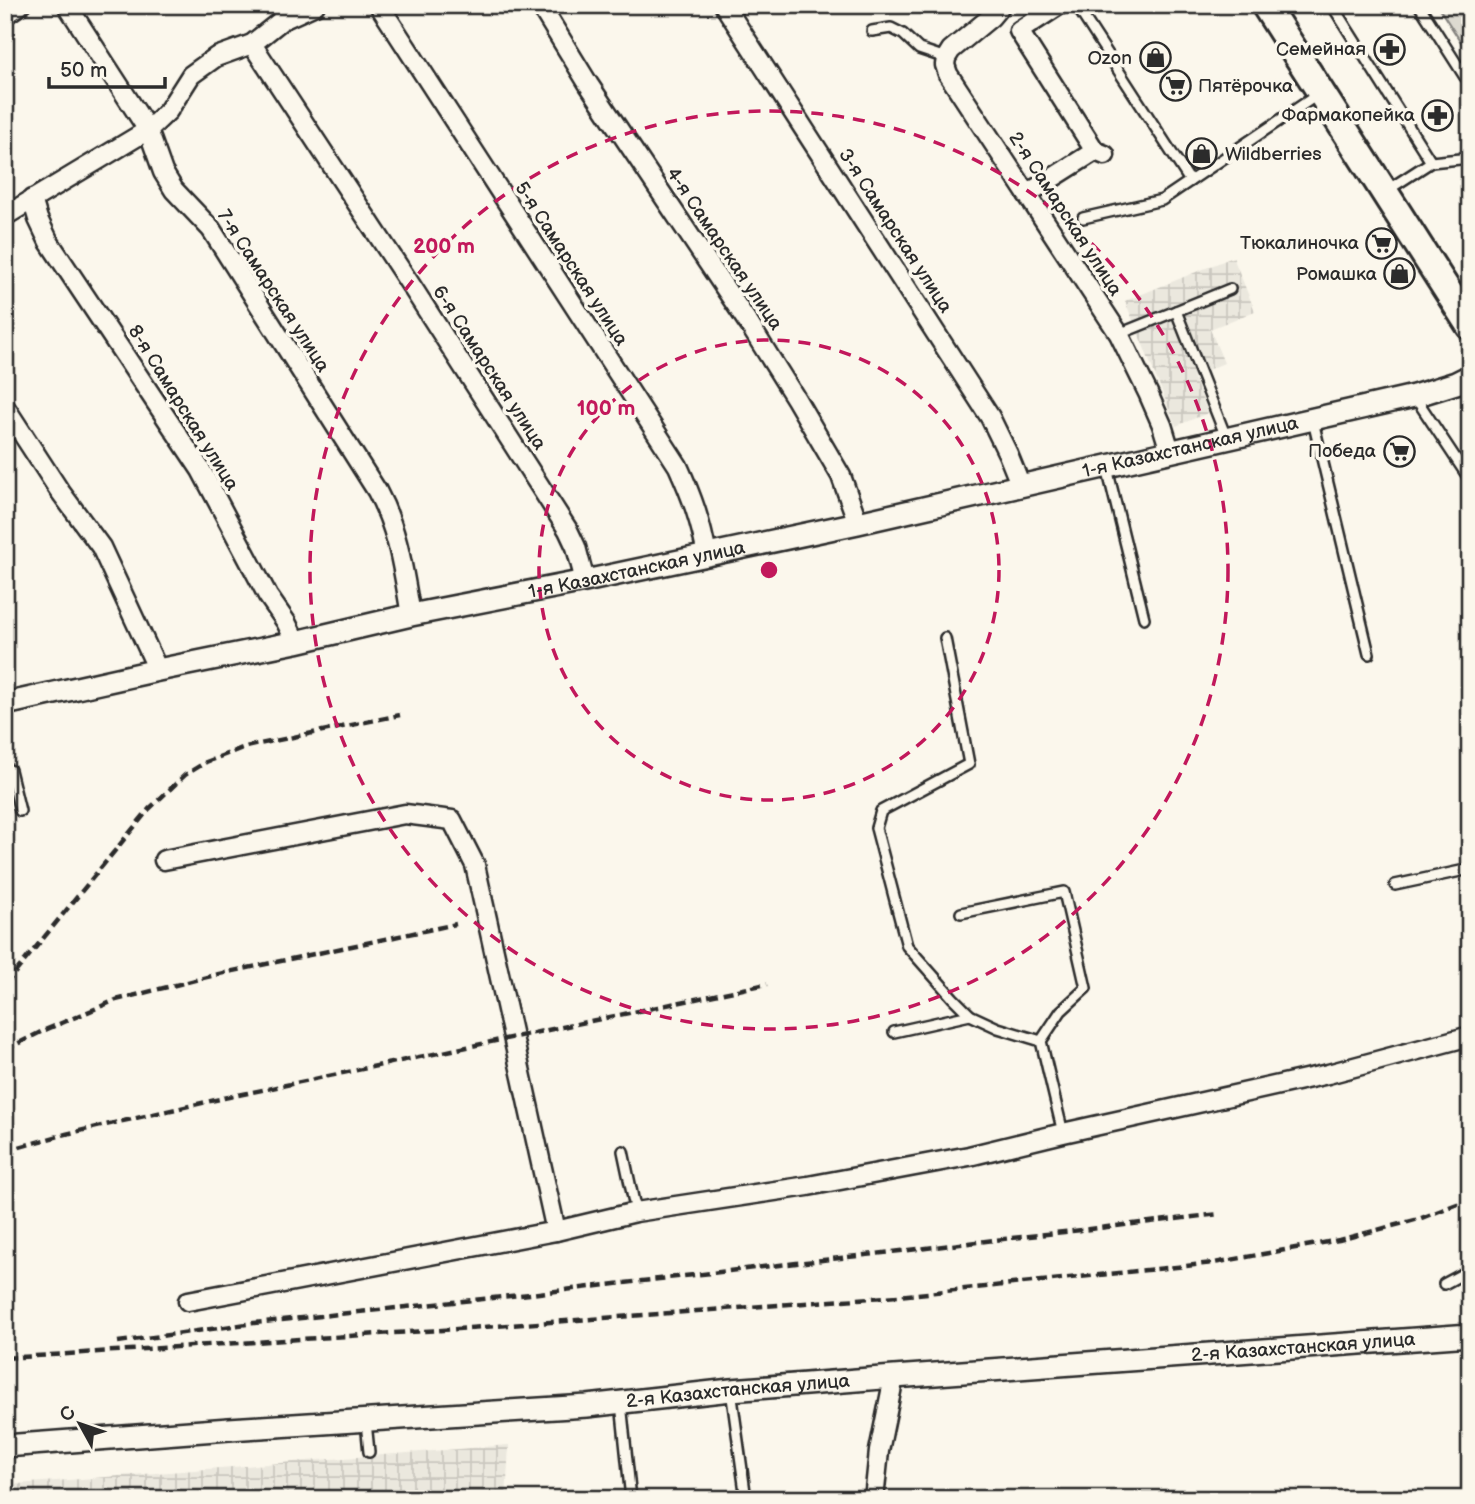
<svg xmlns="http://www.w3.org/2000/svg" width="1475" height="1504" viewBox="0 0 1475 1504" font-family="'Balsamiq Sans',sans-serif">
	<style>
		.industrial { fill: url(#industrial-grid) }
		.park { fill: #dddad0; stroke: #84827e; stroke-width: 2 }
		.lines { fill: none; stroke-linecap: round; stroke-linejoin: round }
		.service-casing { stroke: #2b2b2b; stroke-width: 14 }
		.minor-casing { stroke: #2b2b2b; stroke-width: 23 }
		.tertiary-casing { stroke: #2b2b2b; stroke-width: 26 }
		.primary-casing { stroke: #2b2b2b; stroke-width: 32 }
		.service { stroke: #fbf7ec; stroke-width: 9 }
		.minor { stroke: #fbf7ec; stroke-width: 18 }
		.tertiary { stroke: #fbf7ec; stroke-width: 21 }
		.primary { stroke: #fbf7ec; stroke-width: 26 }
		.rail { stroke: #2b2b2b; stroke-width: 4.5; stroke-dasharray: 10 5; stroke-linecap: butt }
		.ring { fill: none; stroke: #c2185b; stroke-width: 3.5; stroke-dasharray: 12 9 }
		.labels { text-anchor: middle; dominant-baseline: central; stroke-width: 7; stroke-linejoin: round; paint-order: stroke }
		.poi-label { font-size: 19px; fill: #2b2b2b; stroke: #fbf7ec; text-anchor: end }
		.street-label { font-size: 19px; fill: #2b2b2b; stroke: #fbf7ec }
		.centre { fill: #c2185b; stroke: #fbf7ec; stroke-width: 3.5 }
		.ring-label { font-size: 21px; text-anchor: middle; font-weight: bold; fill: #c2185b; stroke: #fbf7ec; stroke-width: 7; stroke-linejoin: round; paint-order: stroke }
	</style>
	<defs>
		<pattern id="industrial-grid" width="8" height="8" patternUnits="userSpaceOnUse" patternTransform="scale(1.75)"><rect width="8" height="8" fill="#ebe8de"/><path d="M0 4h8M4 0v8" fill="none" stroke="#cac7bf"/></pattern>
	</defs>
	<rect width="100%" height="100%" fill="#fbf7ec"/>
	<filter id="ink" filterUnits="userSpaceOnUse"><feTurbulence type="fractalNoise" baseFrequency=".0143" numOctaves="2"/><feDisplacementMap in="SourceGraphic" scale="14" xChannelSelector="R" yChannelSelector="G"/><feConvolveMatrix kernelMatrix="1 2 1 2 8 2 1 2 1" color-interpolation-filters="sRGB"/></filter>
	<g filter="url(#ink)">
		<g class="industrial">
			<polygon points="1233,257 1255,311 1210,329 1224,363 1193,376 1208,413 1176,426 1125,301"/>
			<polygon points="509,1445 506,1499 5,1499 5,1485"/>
		</g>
		<polygon class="park" points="1437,5 1470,5 1470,56"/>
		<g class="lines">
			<defs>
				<g id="service">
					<polyline points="273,5 282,20"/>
					<polyline points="1076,5 1190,181"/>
					<polyline points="1332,5 1431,162"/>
					<polyline points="1419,5 1465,77 1470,74"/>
					<polyline points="872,31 891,28 903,34 919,49 946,58"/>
					<polyline points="1386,191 1431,162 1460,159 1470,153"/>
					<polyline points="1083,218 1162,200 1320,93"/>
					<polyline points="1176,311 1230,289"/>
					<polyline points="1119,334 1176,311 1226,437"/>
					<polyline points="1415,397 1470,480"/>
					<polyline points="1313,421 1369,654"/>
					<polyline points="1107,468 1144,618"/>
					<polyline points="945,638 969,764 881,811 876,828 907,946 953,998 970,1015 998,1028 1041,1041"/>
					<polyline points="10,770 20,811"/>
					<polyline points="1395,885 1470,869"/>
					<polyline points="961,913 1064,892 1086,988 1061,1011 1041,1041 1063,1133"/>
					<polyline points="894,1032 970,1015"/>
					<polyline points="623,1151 636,1212"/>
					<polyline points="1444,1284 1470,1270"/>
					<polyline points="731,1390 746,1499"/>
					<polyline points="621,1403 631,1499"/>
					<polyline points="366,1422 369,1452"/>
				</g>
				<g id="minor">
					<path d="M67 5 148 130 163 172 174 190 211 229 377 491C399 532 403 570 411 615"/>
					<path d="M379 5 678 466C692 497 701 522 707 556"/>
					<polyline points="540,5 589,85 749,324 796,399 841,476 858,523"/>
					<polyline points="724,5 990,417 1008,454 1021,486"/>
					<polyline points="1001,5 991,17 951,50 946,58 945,65 948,74 1119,334 1148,393 1162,425 1170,451"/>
					<polyline points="1059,5 1019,31 1095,151 1105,155"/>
					<polyline points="5,15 20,5"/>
					<polyline points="252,44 414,290 568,530 576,547 585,581"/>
					<polyline points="1027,194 1095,151"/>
					<polyline points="32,199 38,219 49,242 201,470 268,596 286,622 296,642"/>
					<polyline points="5,216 148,130 168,111 191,75 216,57 252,44 282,20 315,5"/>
					<polyline points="5,407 59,490 101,547 158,670"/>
					<polyline points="164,860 405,814 452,820 475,865 556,1231"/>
					<polyline points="188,1301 556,1231 636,1212 808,1186 969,1156 1063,1133 1328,1074 1470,1036"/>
					<polyline points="874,1499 879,1451 894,1377"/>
				</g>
				<g id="tertiary">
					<path id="s1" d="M5 704 158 670 296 642 411 615 585 581 858 523 1414 396 1456 383 1470 376"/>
					<path id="s2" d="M5 1446 229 1429 587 1406 731 1390 894 1377 1470 1335"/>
				</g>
				<polyline id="primary" points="1265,5 1470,326"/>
			</defs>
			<use href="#service" class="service-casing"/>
			<use href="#minor" class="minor-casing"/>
			<use href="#tertiary" class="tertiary-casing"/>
			<use href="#primary" class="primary-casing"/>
			<use href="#service" class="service"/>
			<use href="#minor" class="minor"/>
			<use href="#tertiary" class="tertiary"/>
			<use href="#primary" class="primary"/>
			<g class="rail">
				<polyline points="5,985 149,809 185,775 206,762 245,747 400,715"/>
				<polyline points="5,1050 45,1030 116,1000 219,974 456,924"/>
				<polyline points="5,1151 66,1134 224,1098 767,984"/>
				<polyline points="118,1342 254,1323 530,1294 1219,1214"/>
				<polyline points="5,1358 457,1329 898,1296 1214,1263 1339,1240 1419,1219 1470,1199"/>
			</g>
		</g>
	</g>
	<g class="ring">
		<circle cx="769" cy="570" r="230"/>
		<circle cx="769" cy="570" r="459"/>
	</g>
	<defs>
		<symbol id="pharmacy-ring" viewBox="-11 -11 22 22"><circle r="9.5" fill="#fbf7ec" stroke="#2b2b2b" stroke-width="1.5"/><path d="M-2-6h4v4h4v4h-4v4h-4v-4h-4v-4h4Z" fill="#2b2b2b"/></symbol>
		<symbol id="shop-ring" viewBox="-11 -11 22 22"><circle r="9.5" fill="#fbf7ec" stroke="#2b2b2b" stroke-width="1.5"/><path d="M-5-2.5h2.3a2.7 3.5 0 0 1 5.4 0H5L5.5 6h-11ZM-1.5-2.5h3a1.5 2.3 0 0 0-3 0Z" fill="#2b2b2b"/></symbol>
		<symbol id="supermarket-ring" viewBox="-11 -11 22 22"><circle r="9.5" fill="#fbf7ec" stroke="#2b2b2b" stroke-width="1.5"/><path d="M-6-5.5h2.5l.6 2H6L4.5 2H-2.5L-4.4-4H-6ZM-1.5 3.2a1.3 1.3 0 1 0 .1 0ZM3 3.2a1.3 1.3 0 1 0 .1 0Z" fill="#2b2b2b"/></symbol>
	</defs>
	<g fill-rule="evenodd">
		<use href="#pharmacy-ring" x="1372" y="32" width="35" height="35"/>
		<use href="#shop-ring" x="1138" y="40" width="35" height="35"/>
		<use href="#supermarket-ring" x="1158" y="68" width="35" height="35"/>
		<use href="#pharmacy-ring" x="1420" y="98" width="35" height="35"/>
		<use href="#shop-ring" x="1184" y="136" width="35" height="35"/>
		<use href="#supermarket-ring" x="1364" y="226" width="35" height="35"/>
		<use href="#shop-ring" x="1382" y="256" width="35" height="35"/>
		<use href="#supermarket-ring" x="1382" y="434" width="35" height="35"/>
	</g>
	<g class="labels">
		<g class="poi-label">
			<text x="1366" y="49">Семейная</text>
			<text x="1132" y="58">Ozon</text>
			<text x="1198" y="86" text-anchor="start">Пятёрочка</text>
			<text x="1415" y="115">Фармакопейка</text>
			<text x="1225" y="154" text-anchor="start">Wildberries</text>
			<text x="1359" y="243">Тюкалиночка</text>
			<text x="1377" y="274">Ромашка</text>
			<text x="1376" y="451">Победа</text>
		</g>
		<g class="street-label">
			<text transform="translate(1065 214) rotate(57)">2-я Самарская улица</text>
			<text transform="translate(895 231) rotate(57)">3-я Самарская улица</text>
			<text transform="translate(724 249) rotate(56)">4-я Самарская улица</text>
			<text transform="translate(571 264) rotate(57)">5-я Самарская улица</text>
			<text transform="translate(273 291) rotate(57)">7-я Самарская улица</text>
			<text transform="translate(489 368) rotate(57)">6-я Самарская улица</text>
			<text transform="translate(183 408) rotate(58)">8-я Самарская улица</text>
			<text stroke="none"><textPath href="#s1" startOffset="1213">1-я Казахстанская улица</textPath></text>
			<text stroke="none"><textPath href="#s1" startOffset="646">1-я Казахстанская улица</textPath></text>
			<text stroke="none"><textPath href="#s2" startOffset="1302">2-я Казахстанская улица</textPath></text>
			<text stroke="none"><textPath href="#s2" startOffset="735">2-я Казахстанская улица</textPath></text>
		</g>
	</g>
	<circle cx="769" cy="570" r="10" class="centre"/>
	<g class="ring-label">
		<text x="444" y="253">200 m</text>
		<text x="606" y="415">100 m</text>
	</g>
	<rect width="1475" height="1504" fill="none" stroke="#fbf7ec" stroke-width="28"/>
	<rect x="14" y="14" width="1447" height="1476" fill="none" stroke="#2b2b2b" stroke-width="2.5" filter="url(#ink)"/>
	<g transform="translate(80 1424) rotate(310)" stroke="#fbf7ec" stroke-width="5" paint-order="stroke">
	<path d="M0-5L12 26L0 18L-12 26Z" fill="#2b2b2b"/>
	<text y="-10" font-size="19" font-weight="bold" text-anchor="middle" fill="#2b2b2b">С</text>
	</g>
	<path d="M49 77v10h116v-10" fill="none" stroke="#2b2b2b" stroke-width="3.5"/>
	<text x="60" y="77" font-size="21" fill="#2b2b2b" stroke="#fbf7ec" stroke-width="5" paint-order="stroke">50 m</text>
</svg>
